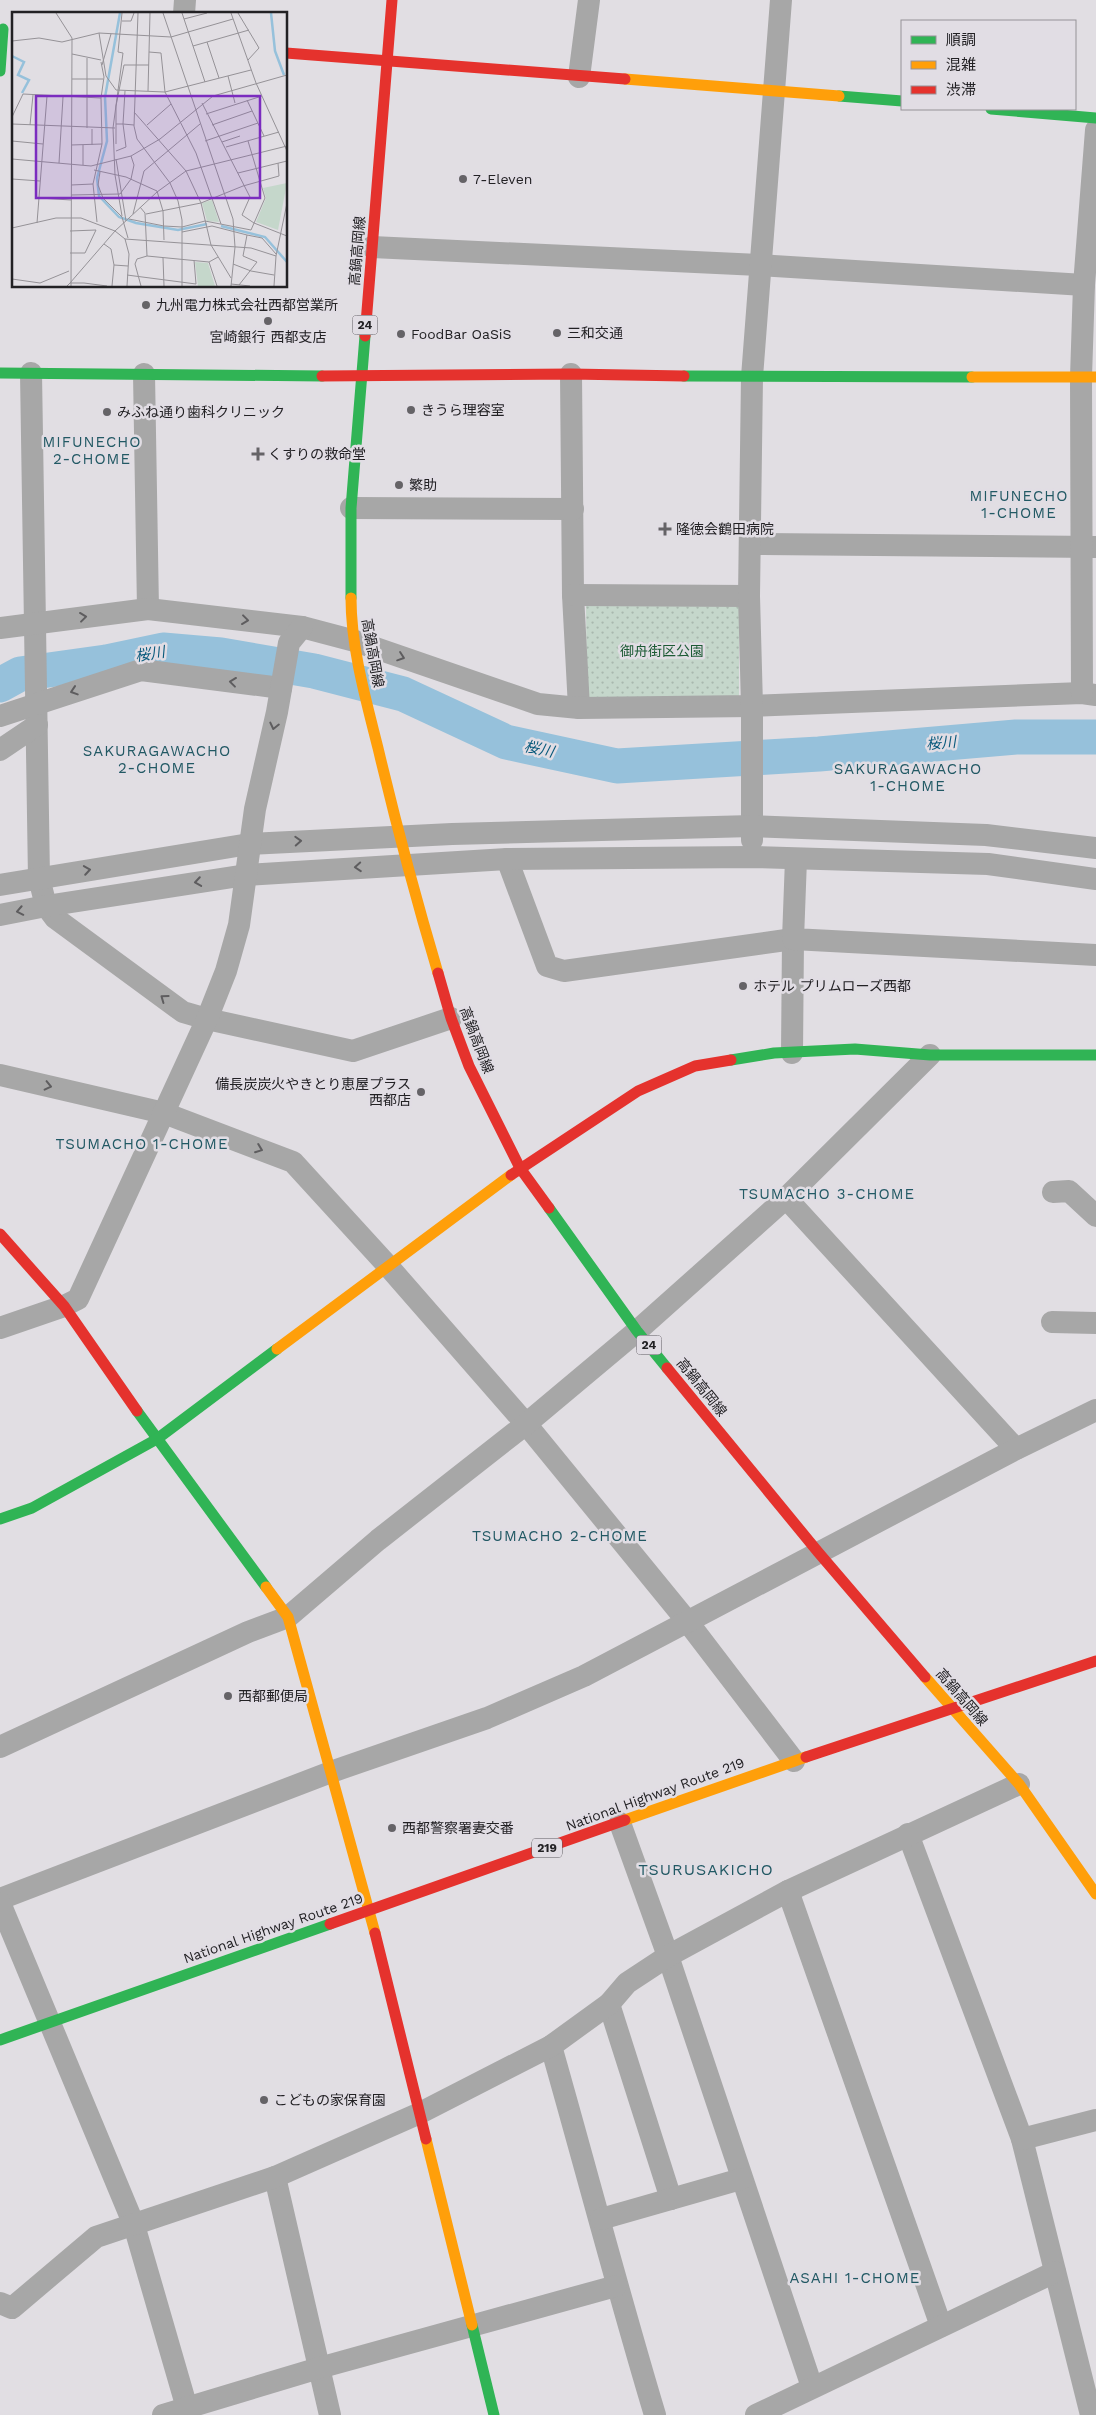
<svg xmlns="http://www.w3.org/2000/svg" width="1096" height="2415" viewBox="0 0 1096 2415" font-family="'Work Sans','Noto Sans JP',sans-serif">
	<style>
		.park { fill: url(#park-dots) }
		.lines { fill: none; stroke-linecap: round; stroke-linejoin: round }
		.river { stroke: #96c1db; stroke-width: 35 }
		.street { stroke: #a7a7a7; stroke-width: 22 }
		.fast { stroke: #30b455; stroke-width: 11 }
		.slow { stroke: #ff9f0a; stroke-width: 11 }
		.jam { stroke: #e5322d; stroke-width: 11 }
		.oneway { stroke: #5e5d5f }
		.poi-dot { fill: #656367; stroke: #e1dde4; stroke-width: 2 }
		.labels { text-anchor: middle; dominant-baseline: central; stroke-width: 5; stroke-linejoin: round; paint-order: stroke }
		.shield { fill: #e1dde4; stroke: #5b595e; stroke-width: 1 }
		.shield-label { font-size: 12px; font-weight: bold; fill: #222124 }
		.poi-label { font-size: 14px; fill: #222124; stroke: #e1dde4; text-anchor: start }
		.street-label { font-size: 14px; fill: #222124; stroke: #e1dde4 }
		.park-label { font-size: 14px; fill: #1d5b35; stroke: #e1dde4 }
		.neighbourhood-label { font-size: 15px; letter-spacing: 1px; fill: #225964; stroke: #e1dde4 }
		.water-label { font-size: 15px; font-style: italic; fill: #095a7c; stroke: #e1dde4 }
		.quarter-label { font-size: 16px; letter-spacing: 1px; fill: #225964; stroke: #e1dde4 }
		.inset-river { fill: none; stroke: #96c1db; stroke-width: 2.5 }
		.inset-road { fill: none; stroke: #959297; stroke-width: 1 }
		.view { fill: #7b2cbf; fill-opacity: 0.15; stroke: #7b2cbf; stroke-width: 2.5 }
		.inset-edge { fill: none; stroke: #222124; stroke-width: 2.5 }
	</style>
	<defs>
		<pattern id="park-dots" width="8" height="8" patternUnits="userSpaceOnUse" patternTransform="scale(1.25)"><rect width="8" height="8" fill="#c5d7cb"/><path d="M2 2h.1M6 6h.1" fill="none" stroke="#a9b8ae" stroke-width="1.8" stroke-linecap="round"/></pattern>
	</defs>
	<rect width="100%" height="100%" fill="#e1dee3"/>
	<polygon class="park" points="739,604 739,697 587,698 586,605"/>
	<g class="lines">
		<polyline class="river" points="0,685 20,674 106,662 163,650 221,655 314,671 403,694 506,742 617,766 819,754 1016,737 1096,737"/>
		<g class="street">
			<polyline points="184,14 185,0"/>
			<polyline points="579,77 589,0"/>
			<polyline points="372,247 759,265 1084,285"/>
			<polyline points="31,373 39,878 46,906 55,918 183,1012 207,1019 353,1051 451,1018"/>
			<polyline points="144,374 148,609"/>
			<polyline points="571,374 573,595 579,708"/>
			<polyline points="351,508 573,509"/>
			<polyline points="750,544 1096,547"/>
			<polyline points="573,595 749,596"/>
			<polyline points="0,628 148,609 302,627 355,641 538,704 579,708 752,706 1082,693 1096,695"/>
			<polyline points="1082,693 1081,377 1084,285 1096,130"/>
			<polyline points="0,716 141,670 281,688"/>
			<polyline points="0,750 37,725"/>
			<polyline points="752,840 752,706 749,596 752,377 781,0"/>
			<polyline points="507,859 547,966 564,971 793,939 792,1053"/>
			<polyline points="796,859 793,939 1096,955"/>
			<polyline points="0,885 249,844 452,834 752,826 986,835 1096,848"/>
			<polyline points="0,915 46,906 246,875 507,859 752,857 988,864 1096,879"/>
			<polyline points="0,1075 164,1113 293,1162 388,1266 526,1424 687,1621 794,1761"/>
			<polyline points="1053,1192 1069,1191 1096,1216"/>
			<polyline points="786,1198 1016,1449"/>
			<polyline points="1052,1322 1096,1323"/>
			<polyline points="0,1328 64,1306 78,1299 207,1019 226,971 239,925 255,809 277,712 289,643 302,627"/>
			<polyline points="0,1747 248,1632 288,1617 378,1540 526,1424 637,1331 786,1198 930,1055"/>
			<polyline points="620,1823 668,1956 812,2387"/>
			<polyline points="908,1834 1022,2139 1091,2415"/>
			<polyline points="788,1891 941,2326"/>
			<polyline points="0,1899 331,1772 487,1718 584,1676 1016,1449 1096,1410"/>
			<polyline points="0,1903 134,2225 189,2415"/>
			<polyline points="609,2004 671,2199"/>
			<path d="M551 2046C586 2169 618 2292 655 2415"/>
			<polyline points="1022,2139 1096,2120"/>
			<polyline points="275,2177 330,2415"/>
			<polyline points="601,2219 741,2179"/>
			<polyline points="0,2303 12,2308 96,2237 275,2177 420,2113 551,2046 609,2004 627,1983 668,1956 788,1891 1019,1784"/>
			<polyline points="163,2415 319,2368 616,2286"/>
			<polyline points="756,2415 1055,2272"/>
		</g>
		<g class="fast">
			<polyline points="0,71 3,29"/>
			<polyline points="839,96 902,101"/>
			<polyline points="991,109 1096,118"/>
			<polyline points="0,373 322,376"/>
			<polyline points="684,376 972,377"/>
			<polyline points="351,598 351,508 365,336"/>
			<polyline points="731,1060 774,1053 855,1049 930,1055 1096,1055"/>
			<polyline points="549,1208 637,1331 667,1368"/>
			<polyline points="137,1411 266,1587"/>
			<polyline points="0,1519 32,1508 157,1439 277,1349"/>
			<polyline points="0,2040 330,1924"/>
			<polyline points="472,2325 494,2415"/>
		</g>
		<g class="slow">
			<polyline points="625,79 839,96"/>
			<polyline points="972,377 1096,377"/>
			<path d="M351 598C351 648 366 700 378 748 396 824 416 899 438 973"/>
			<polyline points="277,1349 511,1175"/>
			<polyline points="266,1587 288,1617 375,1933"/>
			<polyline points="925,1677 1019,1784 1096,1894"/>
			<polyline points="625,1820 806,1757"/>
			<polyline points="426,2139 472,2325"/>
		</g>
		<g class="jam">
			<polyline points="286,53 625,79"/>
			<polyline points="365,336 392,0"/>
			<polyline points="322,376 571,374 684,376"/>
			<polyline points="438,973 451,1018 469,1066 520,1168 549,1208"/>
			<polyline points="511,1175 638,1091 695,1066 731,1060"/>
			<polyline points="0,1234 64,1306 137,1411"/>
			<polyline points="667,1368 818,1552 925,1677"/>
			<polyline points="806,1757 1096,1661"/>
			<polyline points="330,1924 625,1820"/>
			<polyline points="375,1933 426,2139"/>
		</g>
	</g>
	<defs><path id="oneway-chevron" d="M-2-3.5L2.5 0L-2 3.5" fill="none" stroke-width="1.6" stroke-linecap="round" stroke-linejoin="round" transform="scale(1.25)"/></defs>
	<g class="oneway">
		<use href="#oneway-chevron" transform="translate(83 617) rotate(-7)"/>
		<use href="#oneway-chevron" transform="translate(245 620) rotate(7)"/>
		<use href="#oneway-chevron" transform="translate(401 657) rotate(19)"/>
		<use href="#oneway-chevron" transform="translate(233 682) rotate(-173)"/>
		<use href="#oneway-chevron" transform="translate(74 691) rotate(162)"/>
		<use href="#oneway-chevron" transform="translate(274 726) rotate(103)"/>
		<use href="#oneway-chevron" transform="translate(298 841) rotate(-3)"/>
		<use href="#oneway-chevron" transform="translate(358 867) rotate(176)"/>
		<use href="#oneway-chevron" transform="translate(87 870) rotate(-9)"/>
		<use href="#oneway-chevron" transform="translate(198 882) rotate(171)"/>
		<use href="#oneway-chevron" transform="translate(20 911) rotate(169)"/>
		<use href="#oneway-chevron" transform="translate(164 998) rotate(-144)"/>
		<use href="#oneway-chevron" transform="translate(48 1086) rotate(13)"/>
		<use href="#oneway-chevron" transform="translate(259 1149) rotate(21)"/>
	</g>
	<g class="poi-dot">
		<circle cx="463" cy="179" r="5"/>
		<circle cx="146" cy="305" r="5"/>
		<circle cx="268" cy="321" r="5"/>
		<circle cx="557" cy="333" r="5"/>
		<circle cx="401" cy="334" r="5"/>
		<circle cx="411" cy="410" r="5"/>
		<circle cx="107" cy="412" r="5"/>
		<path d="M255.5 446.5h5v5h5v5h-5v5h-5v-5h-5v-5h5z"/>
		<circle cx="399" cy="485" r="5"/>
		<path d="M662.5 521.5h5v5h5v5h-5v5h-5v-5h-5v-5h5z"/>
		<circle cx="743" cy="986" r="5"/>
		<circle cx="421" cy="1092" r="5"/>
		<circle cx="228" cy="1696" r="5"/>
		<circle cx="392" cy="1828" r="5"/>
		<circle cx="264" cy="2100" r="5"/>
	</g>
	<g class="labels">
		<g class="shield">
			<rect x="352.5" y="315.5" width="25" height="19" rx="4"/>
			<rect x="636.5" y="1335.5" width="25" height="19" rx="4"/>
			<rect x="532" y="1838.5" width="30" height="19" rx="4"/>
		</g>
		<g class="shield-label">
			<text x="365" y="325">24</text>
			<text x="649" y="1345">24</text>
			<text x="547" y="1848">219</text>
		</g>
		<g class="poi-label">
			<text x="473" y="179">7-Eleven</text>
			<text x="156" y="305">九州電力株式会社西都営業所</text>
			<text x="567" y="333">三和交通</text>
			<text x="411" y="334">FoodBar OaSiS</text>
			<text x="268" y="337" text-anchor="middle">宮崎銀行 西都支店</text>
			<text x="421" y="410">きうら理容室</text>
			<text x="117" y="412">みふね通り歯科クリニック</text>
			<text x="268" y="454">くすりの救命堂</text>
			<text x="409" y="485">繁助</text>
			<text x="676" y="529">隆徳会鶴田病院</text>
			<text x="753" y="986">ホテル プリムローズ西都</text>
			<text x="411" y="1084" text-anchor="end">備長炭炭火やきとり恵屋プラス<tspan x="411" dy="16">西都店</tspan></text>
			<text x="238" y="1696">西都郵便局</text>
			<text x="402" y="1828">西都警察署妻交番</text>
			<text x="274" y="2100">こどもの家保育園</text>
		</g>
		<g class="street-label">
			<text transform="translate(357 251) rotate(-85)">高鍋高岡線</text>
			<text transform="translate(373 653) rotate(80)">高鍋高岡線</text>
			<text transform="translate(477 1040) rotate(69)">高鍋高岡線</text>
			<text transform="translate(702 1387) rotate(51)">高鍋高岡線</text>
			<text transform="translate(962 1697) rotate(49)">高鍋高岡線</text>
			<text transform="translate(655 1794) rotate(-20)">National Highway Route 219</text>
			<text transform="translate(273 1928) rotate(-19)">National Highway Route 219</text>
		</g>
		<g class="park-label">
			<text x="662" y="651">御舟街区公園</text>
		</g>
		<g class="neighbourhood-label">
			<text x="92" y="442">MIFUNECHO<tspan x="92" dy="17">2-CHOME</tspan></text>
			<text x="1019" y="496">MIFUNECHO<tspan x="1019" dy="17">1-CHOME</tspan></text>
			<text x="157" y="751">SAKURAGAWACHO<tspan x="157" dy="17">2-CHOME</tspan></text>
			<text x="908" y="769">SAKURAGAWACHO<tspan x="908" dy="17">1-CHOME</tspan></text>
			<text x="142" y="1144">TSUMACHO 1-CHOME</text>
			<text x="827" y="1194">TSUMACHO 3-CHOME</text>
			<text x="560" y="1536">TSUMACHO 2-CHOME</text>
			<text x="855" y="2278">ASAHI 1-CHOME</text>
		</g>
		<g class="water-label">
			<text transform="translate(150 654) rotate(-9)">桜川</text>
			<text transform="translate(941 743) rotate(-5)">桜川</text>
			<text transform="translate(539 749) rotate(12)">桜川</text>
		</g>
		<g class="quarter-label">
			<text x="706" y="1869">TSURUSAKICHO</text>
		</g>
	</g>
	<g transform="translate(12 12)">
		<rect width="275" height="275" fill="#e1dee3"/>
		<path d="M275 171 266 218 244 210 254 186 251 176Z" fill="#c5d7cb"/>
		<path d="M200 188 207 210 195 209 190 191ZM183 250 196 251 203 274H186Z" fill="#c5d7cb"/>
		<path class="inset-river" d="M108 1 93 85 95 129 85 166 87 184 107 205 124 211 166 218 195 212M259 1 263 39 272 63M0 44 12 50 6 63 17 68 10 81M209 214 253 225 275 250"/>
		<path class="inset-road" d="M44 1 60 26 59 274M126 1 122 114 125 127 158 171 166 189 170 208V274M151 1 221 207 223 235 219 274M170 1 193 70M219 1 244 71 275 139M226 1 247 36 236 48M172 7 195 1M110 9H119L122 1M87 21 94 64 104 78 153 80 239 58M0 29 27 26 50 30 87 21 159 25 221 7M195 30 207 66M181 34 237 18M137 40 149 41 153 80 184 141 209 212M60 42 89 48M90 53 99 22M216 64 223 91M60 67H91M136 79 138 1M235 88 252 124M190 91 238 185 230 203 242 211 275 224M122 100 174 159 189 191 199 233 219 266M194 102 250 84M0 105 11 82 89 86M0 112 103 116M104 112H111L113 79M18 113 21 83M135 113 159 92M200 113 240 99M75 116V46M0 129 31 132M193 129 246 111M210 130 228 124M104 132V94L112 53H137M59 133 90 132M80 133V117M214 135 267 120M104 139 114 135 111 112 122 113M0 147 79 154 119 144 148 127 201 84 275 63M104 147 114 209M47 151 51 85M71 153V133M82 158 114 165 145 179 151 199 152 228M88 160 86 173 91 186 110 205 116 226M226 161 275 149M0 167 28 169M59 173 81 172M59 183 108 182 119 167 122 153 119 144M27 186 59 188M128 195 133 201 135 244M121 202 132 159 188 112M134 202 189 191 231 174 267 164 266 151M110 204 103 163 101 116 111 41 106 40 110 1M117 207 152 214 170 215 193 209 239 218 253 186 236 129M85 210 81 172 90 132 89 86 92 65 89 50M25 211 35 84M0 216 44 206H69L103 219 58 271M170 220 200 214 235 223 231 244 245 250 227 273M235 223 250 226 264 242M113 227 117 242 115 274M92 232 99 237 102 253 116 254M58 241H73L84 218 58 219M264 244 239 236 113 227 103 219 145 180 174 159 275 134M151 246 152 274M182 248 184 272M197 250 205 274M221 252 239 259 262 263M115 263 184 272M0 267 28 271 57 259M219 272 238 274M55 274 58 271H72L95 274M100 274 102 253M129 274 123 252 125 247 135 244 197 250 206 245M262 274 264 244 275 191"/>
		<path class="view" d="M24 84H248V186H24Z"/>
		<rect width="275" height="275" class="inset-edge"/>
	</g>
	<rect x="901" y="20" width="175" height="90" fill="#e1dde4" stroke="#959297"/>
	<rect x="911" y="36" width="25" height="8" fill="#30b455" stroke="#959297"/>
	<text x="946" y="45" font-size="15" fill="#222124">順調</text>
	<rect x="911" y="61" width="25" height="8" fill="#ff9f0a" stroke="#959297"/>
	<text x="946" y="70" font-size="15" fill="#222124">混雑</text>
	<rect x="911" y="86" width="25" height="8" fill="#e5322d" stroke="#959297"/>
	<text x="946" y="95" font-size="15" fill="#222124">渋滞</text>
</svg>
